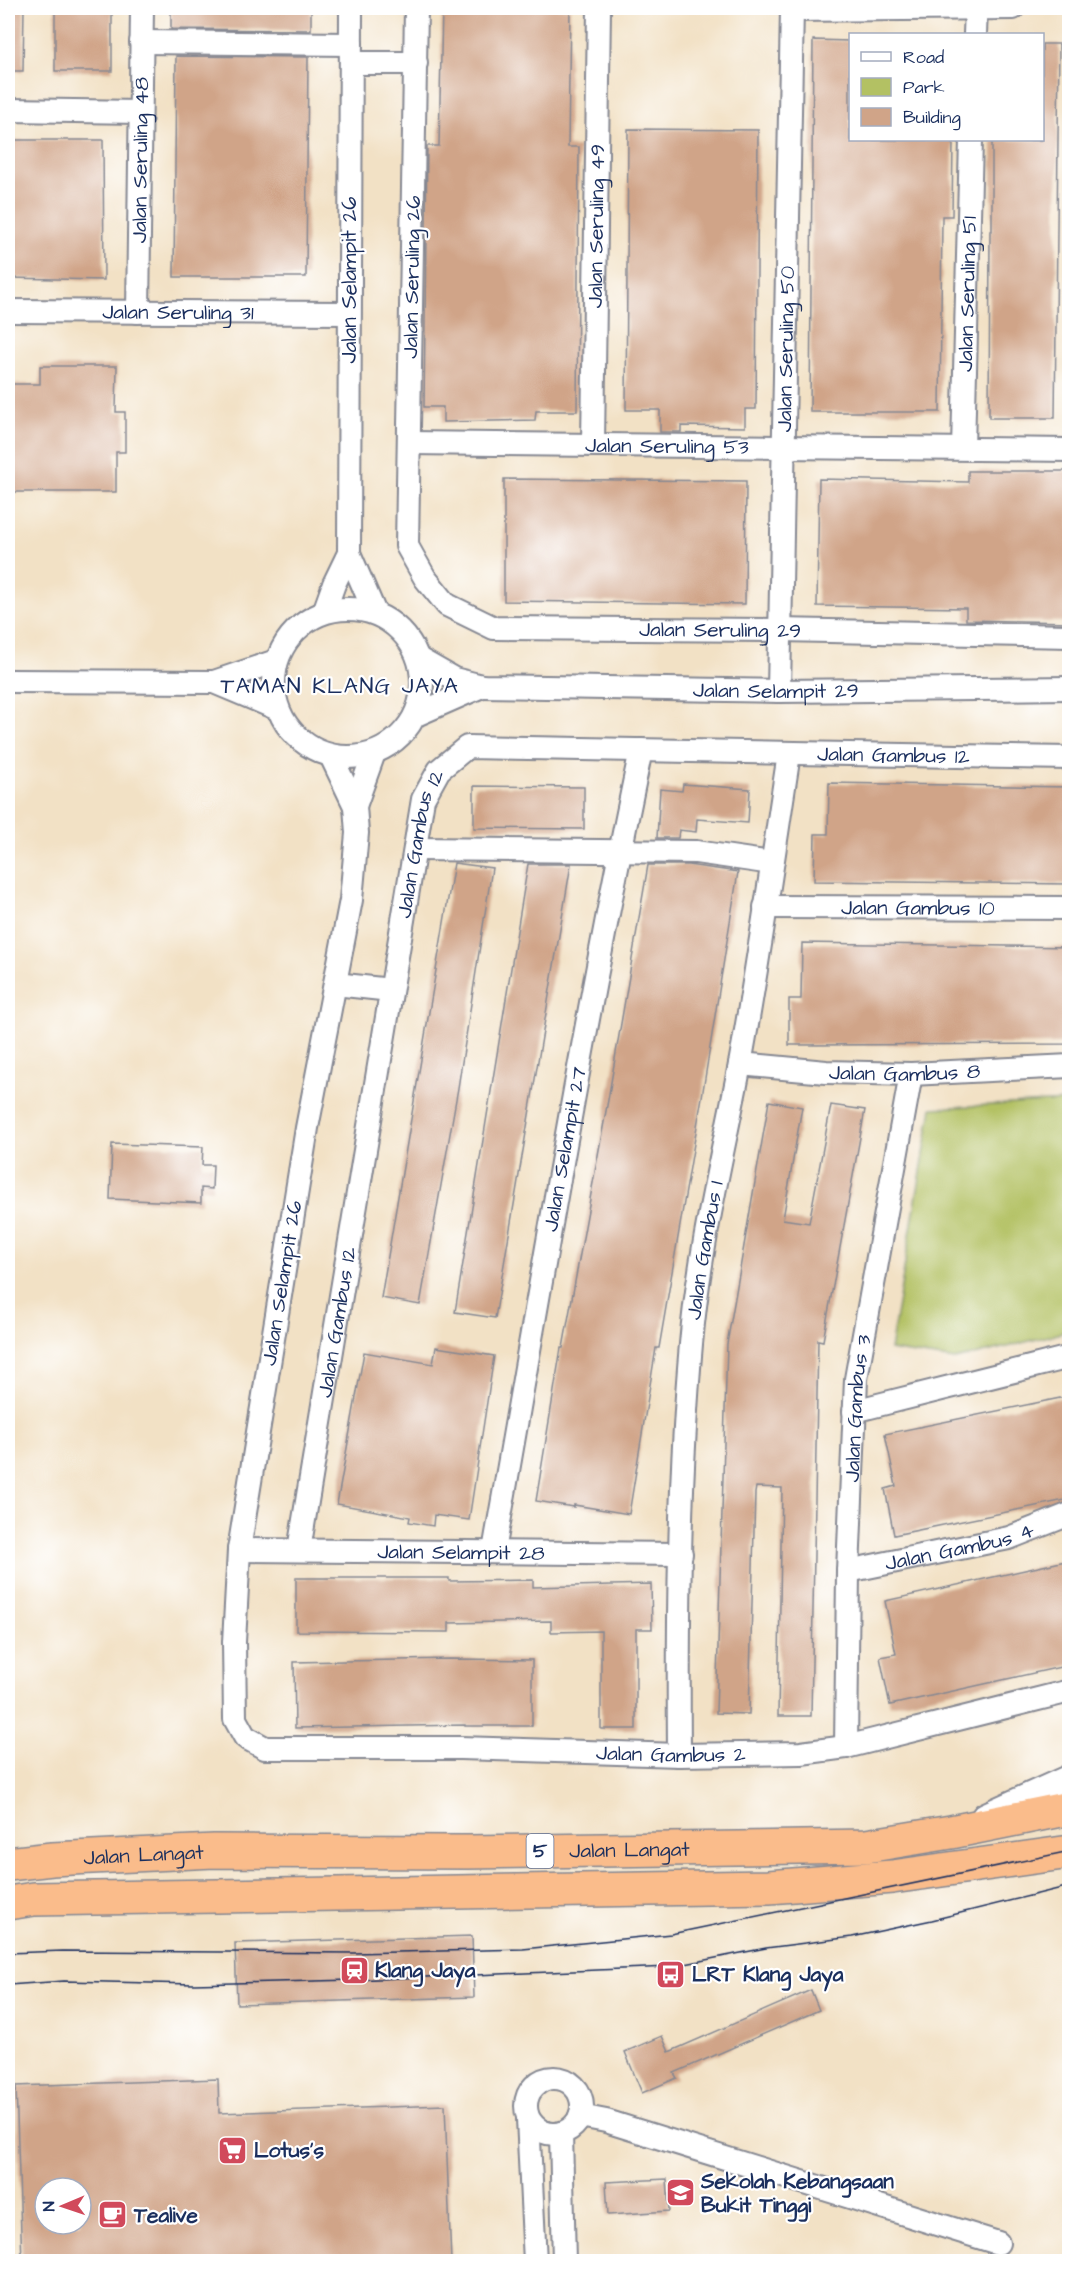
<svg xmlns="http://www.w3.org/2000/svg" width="1077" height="2269" viewBox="0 0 1077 2269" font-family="'Architects Daughter',sans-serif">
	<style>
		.green { fill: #b3c163; stroke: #677860; stroke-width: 1.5 }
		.building { fill: #d0a488; fill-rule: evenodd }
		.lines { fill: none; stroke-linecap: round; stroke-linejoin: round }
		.minor-casing { stroke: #868892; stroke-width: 26 }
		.tertiary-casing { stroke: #868892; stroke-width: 32 }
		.trunk-casing { stroke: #868892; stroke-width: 36 }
		.minor { stroke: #fff; stroke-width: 22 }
		.tertiary { stroke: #fff; stroke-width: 28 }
		.trunk { stroke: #fabc8b; stroke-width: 33 }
		.tram { stroke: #1b2f5e; stroke-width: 1.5 }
		.labels { text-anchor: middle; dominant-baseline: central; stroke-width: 4.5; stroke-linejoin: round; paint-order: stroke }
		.shield { fill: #fff; stroke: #5f6d8e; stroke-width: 1.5 }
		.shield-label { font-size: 20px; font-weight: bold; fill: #1b2f5e }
		.street-label { font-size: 21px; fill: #1b2f5e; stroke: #fff }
		.poi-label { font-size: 21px; font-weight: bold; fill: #1b2f5e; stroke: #fff; text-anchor: start }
		.neighbourhood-label { font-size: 22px; letter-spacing: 1.5px; fill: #1b2f5e; stroke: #fff }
	</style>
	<rect width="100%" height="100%" fill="#fff"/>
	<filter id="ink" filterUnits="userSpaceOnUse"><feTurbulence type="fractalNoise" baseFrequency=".0167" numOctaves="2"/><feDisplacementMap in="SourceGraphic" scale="12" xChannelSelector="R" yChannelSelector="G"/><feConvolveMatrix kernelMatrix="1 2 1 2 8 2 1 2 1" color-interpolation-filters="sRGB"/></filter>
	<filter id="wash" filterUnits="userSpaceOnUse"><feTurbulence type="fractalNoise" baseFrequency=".008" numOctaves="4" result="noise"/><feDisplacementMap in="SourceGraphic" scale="24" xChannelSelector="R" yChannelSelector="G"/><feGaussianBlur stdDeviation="1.35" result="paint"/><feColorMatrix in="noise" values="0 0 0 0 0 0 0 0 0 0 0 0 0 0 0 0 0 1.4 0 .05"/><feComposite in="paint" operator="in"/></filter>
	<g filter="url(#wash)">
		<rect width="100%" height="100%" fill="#f2e1c5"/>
		<polygon class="green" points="1069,1101 1069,1331 955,1360 890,1350 932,1108"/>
		<g id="blocks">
			<g class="building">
				<polygon points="8,8 24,8 23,71 8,71"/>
				<rect x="55" y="8" width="57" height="63"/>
				<polygon points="171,8 311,8 311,30 171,29"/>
				<polygon points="442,8 570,8 568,147 579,147 577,411 536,411 535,420 443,422 443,407 424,407 427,146 439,146"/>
				<polygon points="813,40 850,41 850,140 953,140 952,216 942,216 940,412 810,412"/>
				<polygon points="1042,44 1059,44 1055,418 989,418 990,231 992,231 992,140 1042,140"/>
				<polygon points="176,56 308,57 306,277 174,277"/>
				<polygon points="628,129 758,130 756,409 745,409 745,427 681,426 681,432 660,432 660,410 626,410"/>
				<polygon points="8,140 103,140 104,280 8,278"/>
				<polygon points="40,366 117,366 116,412 125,412 125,452 116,452 116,492 8,492 8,384 40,384"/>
				<polygon points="968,471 1070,471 1070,622 966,620 966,608 817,606 819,479 968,482"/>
				<polygon points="504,479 746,481 745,604 504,601"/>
				<polygon points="829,783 1070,787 1070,884 814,881 815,834 828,834"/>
				<polygon points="683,784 750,789 748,823 697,819 696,832 679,830 678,838 657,838 660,789 682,791"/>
				<polygon points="474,786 584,787 584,829 474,828"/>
				<polygon points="454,863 492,868 458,1088 420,1305 381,1298"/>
				<polygon points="528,864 571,864 495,1318 455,1312"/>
				<polygon points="648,865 688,865 738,872 702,1097 659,1348 656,1348 629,1514 574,1505 574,1507 536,1501 561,1348 563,1348 608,1100"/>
				<polygon points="802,943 1070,947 1070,1044 789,1045 789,999 801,999"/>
				<polygon points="769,1101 802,1107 783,1219 809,1223 831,1105 865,1110 823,1341 818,1340 811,1716 778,1716 782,1488 756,1487 755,1493 749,1714 716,1713 727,1344"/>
				<polygon points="112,1144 203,1147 202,1165 213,1165 212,1189 201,1188 201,1203 110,1199"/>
				<polygon points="436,1347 494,1356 469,1520 434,1515 433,1526 409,1522 410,1517 337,1504 364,1352 433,1364"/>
				<polygon points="1070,1396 1070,1499 894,1535 885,1489 896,1486 885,1434"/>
				<polygon points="1070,1560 1070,1665 890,1705 880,1657 896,1654 885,1601"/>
				<polygon points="296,1578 449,1578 449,1581 533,1580 533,1587 651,1584 652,1629 636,1629 636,1729 601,1729 601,1631 551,1632 551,1621 449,1623 449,1632 296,1631"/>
				<polygon points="450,1659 532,1660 532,1726 465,1726 465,1725 295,1728 294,1662"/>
				<polygon points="472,1936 474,1997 237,2004 235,1943"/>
				<polygon points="811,1990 819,2010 674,2073 677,2078 642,2093 625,2052 662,2036 669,2052"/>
				<path d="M218 2079 219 2113 445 2105 451 2262H22L16 2086ZM45 2188H81V2224H45Z"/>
				<polygon points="667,2179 669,2211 608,2215 606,2182"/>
			</g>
		</g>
	</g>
	<g filter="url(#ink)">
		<use href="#blocks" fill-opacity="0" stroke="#868892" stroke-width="1.5"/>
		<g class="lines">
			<defs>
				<g id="minor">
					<polyline points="351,8 349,553 375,613"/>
					<path id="s1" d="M416 8 407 546 425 578 447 605 494 628 780 630 1070 636"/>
					<polyline points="792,10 1013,8"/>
					<polyline points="975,34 976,9"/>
					<polyline points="141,42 351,44"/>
					<polyline points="351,63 416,63"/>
					<polyline points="8,110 140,112"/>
					<path id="s2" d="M8 311 349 313"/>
					<path id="s3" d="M138 312 142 8"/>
					<path id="s4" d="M409 443 1070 450"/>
					<path id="s5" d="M593 444 599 8"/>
					<path id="s6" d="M963 448 971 140"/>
					<circle cx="348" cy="683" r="74"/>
					<polyline points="324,612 334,584 349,553"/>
					<path id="s7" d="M419 659 454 679 482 686 779 691 1070 688"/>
					<polyline points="8,681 214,682 276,661"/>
					<polyline points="214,682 278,709"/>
					<path id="s8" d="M779 691 792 8"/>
					<polyline points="416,715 482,686"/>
					<path id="s9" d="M331 756 355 806 357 833 351 900 307 1128 239 1550 234 1642 235 1719 245 1737 265 1748H460L679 1755 801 1753 846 1747 1070 1691"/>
					<polyline points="355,806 374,753"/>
					<polyline points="415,849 696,852 772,863"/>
					<path id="s10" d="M765 907 1070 908"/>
					<polyline points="335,984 391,990"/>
					<path id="s11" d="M740 1064 826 1072 911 1074 1070 1066"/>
					<polyline points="854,1411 1070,1357"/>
					<path id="s12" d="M239 1550 681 1554"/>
					<path id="s13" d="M299 1550 423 799 439 770 467 747 1070 758"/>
					<path id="s14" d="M494 1551C541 1284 585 1016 641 750"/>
					<path id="s15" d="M848 1571 1009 1538 1070 1514"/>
					<path id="s16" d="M846 1747 848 1571 856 1379 911 1074"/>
					<path id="s17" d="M679 1755C678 1618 679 1481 691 1344 699 1250 722 1158 740 1064 759 961 773 857 789 754"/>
					<circle cx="554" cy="2106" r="28"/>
					<polyline points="580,2116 606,2121 998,2243"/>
					<polyline points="528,2119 535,2262"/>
					<polyline points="561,2133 564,2262"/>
				</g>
				<polyline id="tertiary" points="986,1817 1070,1779"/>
				<g id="trunk">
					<path id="s18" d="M8 1864 52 1859 214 1851 468 1852 866 1846 951 1832 1070 1808"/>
					<polyline points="8,1903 34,1899 769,1887 892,1877 1070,1852"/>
				</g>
			</defs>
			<use href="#minor" class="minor-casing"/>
			<use href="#tertiary" class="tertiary-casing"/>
			<use href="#trunk" class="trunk-casing"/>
			<use href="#minor" class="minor"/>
			<use href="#tertiary" class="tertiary"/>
			<use href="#trunk" class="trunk"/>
			<g class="tram">
				<polyline points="8,1953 63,1951 354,1953 523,1949 671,1934 1070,1851"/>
				<polyline points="8,1985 64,1981 194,1984 353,1980 670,1967 766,1948 852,1937 932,1920 1070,1886"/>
			</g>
		</g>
	</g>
	<defs>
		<symbol id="station-square" viewBox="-11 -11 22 22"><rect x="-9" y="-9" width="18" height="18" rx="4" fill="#d1495b" stroke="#fff"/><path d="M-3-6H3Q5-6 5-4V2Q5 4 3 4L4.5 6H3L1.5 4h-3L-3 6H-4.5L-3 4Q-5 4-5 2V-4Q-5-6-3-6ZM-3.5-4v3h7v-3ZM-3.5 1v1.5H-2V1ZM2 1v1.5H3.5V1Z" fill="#fff"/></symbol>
		<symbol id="bus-square" viewBox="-11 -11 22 22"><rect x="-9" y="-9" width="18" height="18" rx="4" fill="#d1495b" stroke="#fff"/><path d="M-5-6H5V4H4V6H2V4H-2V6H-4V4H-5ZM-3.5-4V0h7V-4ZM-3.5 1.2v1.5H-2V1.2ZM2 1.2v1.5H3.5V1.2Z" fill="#fff"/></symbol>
		<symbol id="supermarket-square" viewBox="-11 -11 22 22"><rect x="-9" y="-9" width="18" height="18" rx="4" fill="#d1495b" stroke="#fff"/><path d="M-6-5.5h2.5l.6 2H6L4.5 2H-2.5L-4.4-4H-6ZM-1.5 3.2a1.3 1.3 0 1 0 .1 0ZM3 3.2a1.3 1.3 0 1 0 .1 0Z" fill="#fff"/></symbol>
		<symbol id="school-square" viewBox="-11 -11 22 22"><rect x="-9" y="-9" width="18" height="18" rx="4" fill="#d1495b" stroke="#fff"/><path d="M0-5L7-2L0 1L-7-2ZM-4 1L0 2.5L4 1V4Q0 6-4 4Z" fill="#fff"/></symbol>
		<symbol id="cafe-square" viewBox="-11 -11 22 22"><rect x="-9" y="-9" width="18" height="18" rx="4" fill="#d1495b" stroke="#fff"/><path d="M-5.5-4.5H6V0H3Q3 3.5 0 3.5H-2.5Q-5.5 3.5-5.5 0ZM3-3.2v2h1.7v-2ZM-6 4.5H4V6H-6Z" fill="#fff"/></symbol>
	</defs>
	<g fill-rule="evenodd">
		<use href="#station-square" x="338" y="1954" width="33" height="33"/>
		<use href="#bus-square" x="654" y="1958" width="33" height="33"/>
		<use href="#supermarket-square" x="216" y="2134" width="33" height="33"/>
		<use href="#school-square" x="664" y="2176" width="33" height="33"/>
		<use href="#cafe-square" x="96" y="2198" width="33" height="33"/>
	</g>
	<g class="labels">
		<rect class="shield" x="526.5" y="1834" width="27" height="34" rx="4.5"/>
		<g class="shield-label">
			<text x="540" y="1851">5</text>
		</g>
		<g class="street-label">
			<text stroke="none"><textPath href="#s3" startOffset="152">Jalan Seruling 48</textPath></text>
			<text stroke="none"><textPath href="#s5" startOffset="218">Jalan Seruling 49</textPath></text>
			<text transform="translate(412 277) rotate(-89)">Jalan Seruling 26</text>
			<text transform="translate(349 280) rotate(-90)">Jalan Selampit 26</text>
			<text stroke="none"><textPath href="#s6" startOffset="154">Jalan Seruling 51</textPath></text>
			<text stroke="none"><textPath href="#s2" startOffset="170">Jalan Seruling 31</textPath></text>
			<text stroke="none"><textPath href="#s8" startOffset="342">Jalan Seruling 50</textPath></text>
			<text stroke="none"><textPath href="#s4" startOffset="258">Jalan Seruling 53</textPath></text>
			<text stroke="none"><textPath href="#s1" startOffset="888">Jalan Seruling 29</textPath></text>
			<text stroke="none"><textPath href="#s7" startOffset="363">Jalan Selampit 29</textPath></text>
			<text stroke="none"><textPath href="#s13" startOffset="1257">Jalan Gambus 12</textPath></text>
			<text stroke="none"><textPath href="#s13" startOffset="717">Jalan Gambus 12</textPath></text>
			<text stroke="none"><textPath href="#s10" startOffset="153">Jalan Gambus 10</textPath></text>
			<text stroke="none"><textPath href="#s11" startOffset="165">Jalan Gambus 8</textPath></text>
			<text stroke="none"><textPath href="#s14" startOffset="408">Jalan Selampit 27</textPath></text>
			<text stroke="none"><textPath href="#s17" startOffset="506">Jalan Gambus 1</textPath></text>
			<text transform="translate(282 1283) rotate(-81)">Jalan Selampit 26</text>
			<text stroke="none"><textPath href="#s13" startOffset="231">Jalan Gambus 12</textPath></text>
			<text stroke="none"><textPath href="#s16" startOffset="339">Jalan Gambus 3</textPath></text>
			<text stroke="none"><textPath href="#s15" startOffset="114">Jalan Gambus 4</textPath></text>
			<text stroke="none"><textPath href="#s12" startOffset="222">Jalan Selampit 28</textPath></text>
			<text stroke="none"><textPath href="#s9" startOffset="1428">Jalan Gambus 2</textPath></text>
			<text stroke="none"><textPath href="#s18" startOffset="622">Jalan Langat</textPath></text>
			<text stroke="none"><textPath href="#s18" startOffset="136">Jalan Langat</textPath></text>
		</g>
		<g class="poi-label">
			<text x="375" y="1970">Klang Jaya</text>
			<text x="692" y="1974">LRT Klang Jaya</text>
			<text x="254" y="2150">Lotus's</text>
			<text x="701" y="2181">Sekolah Kebangsaan<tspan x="701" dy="24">Bukit Tinggi</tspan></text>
			<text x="134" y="2215">Tealive</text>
		</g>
		<g class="neighbourhood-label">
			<text x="340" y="686">TAMAN KLANG JAYA</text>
		</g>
	</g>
	<rect width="1077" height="2269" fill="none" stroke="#fff" stroke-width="30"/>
	<rect x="849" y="33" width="195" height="108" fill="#ffffff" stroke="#a4acbf" stroke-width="1.5"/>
	<rect x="861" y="52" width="30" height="9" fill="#ffffff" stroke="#a4acbf" stroke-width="1.5"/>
	<text x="903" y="63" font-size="18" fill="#1b2f5e">Road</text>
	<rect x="861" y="78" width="30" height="18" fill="#b3c163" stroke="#a4acbf" stroke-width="1.5"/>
	<text x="903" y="93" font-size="18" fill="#1b2f5e">Park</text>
	<rect x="861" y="108" width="30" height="18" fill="#d0a488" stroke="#a4acbf" stroke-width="1.5"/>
	<text x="903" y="123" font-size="18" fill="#1b2f5e">Building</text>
	<g transform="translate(63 2206) rotate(268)"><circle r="28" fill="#ffffff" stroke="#a4acbf" stroke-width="1.5"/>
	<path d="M0-4.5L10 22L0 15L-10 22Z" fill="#d1495b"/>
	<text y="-9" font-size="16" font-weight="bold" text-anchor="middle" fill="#1b2f5e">N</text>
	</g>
</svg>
